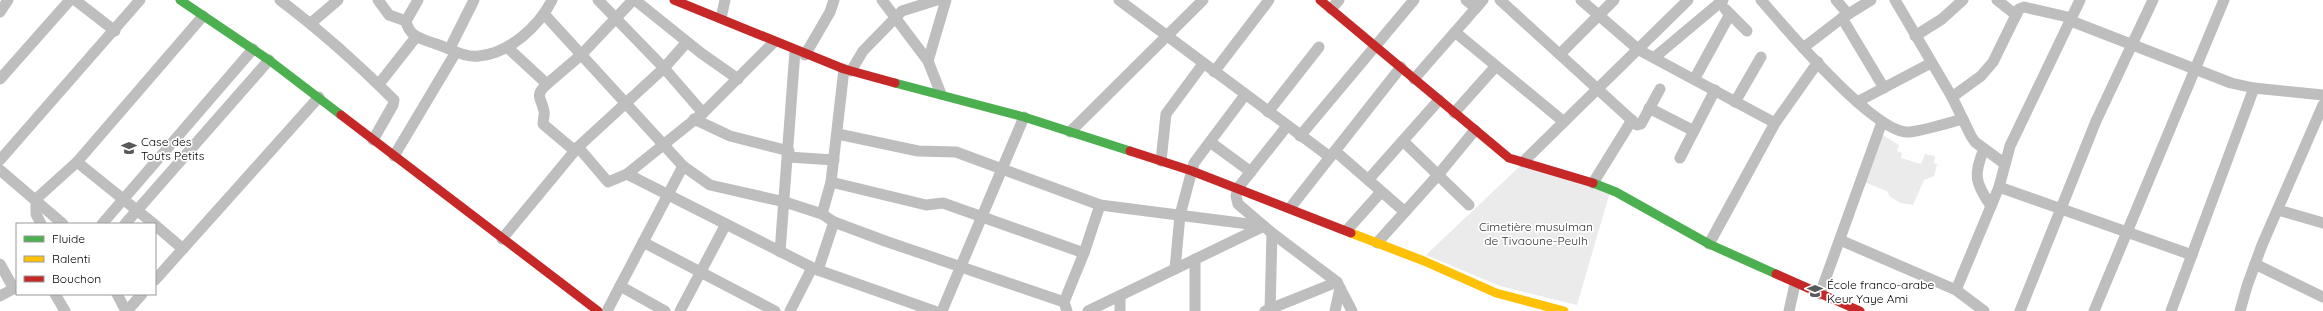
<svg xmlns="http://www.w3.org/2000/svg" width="2323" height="311" viewBox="0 0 2323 311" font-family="Quicksand,sans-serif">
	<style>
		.green { fill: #ebebeb }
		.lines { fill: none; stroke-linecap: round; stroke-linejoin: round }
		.street { stroke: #bebebe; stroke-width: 11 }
		.fast { stroke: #4caf50; stroke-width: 9 }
		.slow { stroke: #ffc107; stroke-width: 9 }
		.jam { stroke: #c62828; stroke-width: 9 }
		.labels { text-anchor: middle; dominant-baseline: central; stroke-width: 3.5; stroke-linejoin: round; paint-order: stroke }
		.poi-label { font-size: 12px; fill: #000; stroke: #fff; text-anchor: start }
		.park-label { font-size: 12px; fill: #323232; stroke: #fff }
	</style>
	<rect width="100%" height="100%" fill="#fff"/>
	<g class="green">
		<polygon points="1881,134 1899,145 1897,151 1902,153 1901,158 1921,164 1925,154 1935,156 1934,163 1937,164 1934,176 1924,180 1913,205 1901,203 1890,197 1887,191 1864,182"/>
		<polygon points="1521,165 1610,192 1577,305 1500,286 1426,255"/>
	</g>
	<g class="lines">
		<g class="street">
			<polyline points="75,0 115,31"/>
			<path d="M280 0C320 30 358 64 394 100L393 105 373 140"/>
			<polyline points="378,0 389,15 406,21"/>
			<path d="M418 0 406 21C409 37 422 39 436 44 449 48 465 58 479 56 510 53 539 26 552 0"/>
			<polyline points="598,0 664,68 703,113"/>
			<polyline points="635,0 701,53 738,79"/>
			<polyline points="882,0 928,61 941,94"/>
			<polyline points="1119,0 1330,157"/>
			<polyline points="1466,0 1476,8"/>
			<polyline points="1500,0 1637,125 1641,124 1660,89"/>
			<polyline points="1581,0 1639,50 1775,123"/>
			<path d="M1761 0C1786 29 1871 129 1906 132 1916 133 1951 122 1963 119"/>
			<polyline points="1836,0 1848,14"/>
			<polyline points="1895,0 1952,97 1971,136 1975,142 2005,164"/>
			<polyline points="1997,0 2016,15"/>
			<polyline points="1331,9 1339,0"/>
			<polyline points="1725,9 1747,31"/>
			<polyline points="0,12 8,0"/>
			<polyline points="545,15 683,166 710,185 785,202 822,214 834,222 885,241 1064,302"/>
			<polyline points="721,18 725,0"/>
			<polyline points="1842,18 1884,88"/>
			<polyline points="2071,21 2231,83 2254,88 2323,95"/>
			<polyline points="311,23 338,0"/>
			<polyline points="1455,32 1564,122"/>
			<polyline points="1915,36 1942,19 1963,0"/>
			<polyline points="507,47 547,84 581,55 633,0"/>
			<polyline points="450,48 474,0"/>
			<polyline points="1803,48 1842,18 1871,0"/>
			<polyline points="1560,54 1614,0"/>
			<polyline points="805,55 830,12 834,0"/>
			<polyline points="1655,57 1723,0"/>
			<polyline points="928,61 946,0"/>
			<polyline points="851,71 863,51 902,11 937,0"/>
			<polyline points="1214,72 1269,0"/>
			<polyline points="1695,78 1730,14"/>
			<polyline points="0,79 70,0"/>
			<polyline points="1414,79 1483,0"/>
			<polyline points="379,84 416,37"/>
			<path d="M547 84C534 96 541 97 544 111 545 115 543 120 543 124L575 151"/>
			<polyline points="1952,97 1981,76 1993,62 2019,9 2024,7 2072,18"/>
			<polyline points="1735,102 1761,57"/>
			<polyline points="1857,102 1931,63"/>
			<polyline points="1649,108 1694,131"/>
			<polyline points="1268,112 1319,47"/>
			<polyline points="1454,113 1496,66"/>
			<polyline points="694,119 730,136 789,151"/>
			<polyline points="1287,126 1238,188 1236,196 1238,204 1272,233 1337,282 1352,311"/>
			<polyline points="1070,132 1203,0"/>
			<polyline points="838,134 918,151 956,152 1100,205 1264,226 1088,311"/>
			<polyline points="1300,136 1414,0"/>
			<polyline points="1403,141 1469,205"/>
			<polyline points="1210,142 1251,172"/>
			<polyline points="578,147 608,182 627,174 703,113 774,42"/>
			<path d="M1984 149C1973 175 1975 183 1991 206"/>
			<polyline points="1335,151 1405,212"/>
			<polyline points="394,156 456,52"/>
			<polyline points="788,157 834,160"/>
			<polyline points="1680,158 1715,90"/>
			<polyline points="0,160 140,0"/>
			<polyline points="1161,161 1166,114 1203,64"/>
			<polyline points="77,162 154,224"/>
			<polyline points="1523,162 1688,0"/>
			<polyline points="0,170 63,224"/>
			<polyline points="627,174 815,269 934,311"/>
			<polyline points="1368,180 1439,100"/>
			<polyline points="831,182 926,205 943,203 1084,253"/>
			<polyline points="1593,183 1632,120"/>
			<polyline points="1999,187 2192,255"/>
			<polyline points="1290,208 1401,67"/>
			<polyline points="2278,210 2323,223"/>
			<polyline points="822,214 831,182 844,69"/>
			<polyline points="41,224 36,214 36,199 77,162 203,16"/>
			<polyline points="102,224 253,49"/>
			<polyline points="125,224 269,60"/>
			<polyline points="155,225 183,249"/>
			<polyline points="1347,230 1381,192"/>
			<polyline points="502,239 578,147 664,68 687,42"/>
			<polyline points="1840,240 1956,290 1984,311"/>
			<polyline points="643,242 775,311"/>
			<polyline points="1377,243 1438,175 1475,130"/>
			<polyline points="1709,244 1775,123 1818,62"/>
			<polyline points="780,252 795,51"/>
			<polyline points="0,264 14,289"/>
			<polyline points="2255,264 2323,297"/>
			<polyline points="1175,269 1180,215 1194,163 1245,95"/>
			<polyline points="818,270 834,222"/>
			<polyline points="155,280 319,97"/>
			<polyline points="620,286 665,311"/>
			<polyline points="1956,290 1999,187 2010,146 2080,0"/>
			<polyline points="55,294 65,311"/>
			<polyline points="117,294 126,311"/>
			<polyline points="1820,294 1882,122"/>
			<polyline points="0,296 17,287"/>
			<polyline points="1120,296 1120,311"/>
			<polyline points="127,311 142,294"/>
			<polyline points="607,311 683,166"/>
			<polyline points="680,311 726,224"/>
			<polyline points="790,311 812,268"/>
			<polyline points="942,311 1024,117"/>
			<polyline points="1067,311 1064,302 1084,253 1100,205"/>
			<polyline points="1195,311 1195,259"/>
			<polyline points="1265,311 1337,282"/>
			<polyline points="1270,311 1272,233"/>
			<polyline points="1335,311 1340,288"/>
			<polyline points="1789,311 1795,284"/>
			<polyline points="2020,311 2096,121 2153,0"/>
			<polyline points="2094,311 2224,0"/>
			<polyline points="2171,311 2254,88"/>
			<polyline points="2240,311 2247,286 2262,245 2323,105"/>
		</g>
		<g class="fast">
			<polyline points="180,0 269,60 341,115"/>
			<polyline points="895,83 1024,117 1130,151"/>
			<polyline points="1593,183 1616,192 1709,244 1776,274"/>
		</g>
		<polyline class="slow" points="1351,233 1424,261 1496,293 1564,311"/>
		<g class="jam">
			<polyline points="674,0 844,69 895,83"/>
			<polyline points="1320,0 1509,158 1593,183"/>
			<polyline points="341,115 598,311"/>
			<polyline points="1130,151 1192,171 1351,233"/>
			<polyline points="1776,274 1860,311"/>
		</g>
	</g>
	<defs>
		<symbol id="school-bare" viewBox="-9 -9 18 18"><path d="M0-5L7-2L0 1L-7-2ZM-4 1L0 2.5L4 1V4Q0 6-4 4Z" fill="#595959" stroke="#fff" stroke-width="2.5" paint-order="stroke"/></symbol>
	</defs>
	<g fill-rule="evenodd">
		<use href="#school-bare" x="118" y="137" width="22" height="22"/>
		<use href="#school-bare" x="1804" y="280" width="22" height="22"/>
	</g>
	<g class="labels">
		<g class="poi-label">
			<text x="141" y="141">Case des<tspan x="141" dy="14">Touts Petits</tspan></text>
			<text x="1827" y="284">École franco-arabe<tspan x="1827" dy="14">Keur Yaye Ami</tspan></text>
		</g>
		<g class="park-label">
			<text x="1536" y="226">Cimetière musulman<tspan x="1536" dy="14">de Tivaoune-Peulh</tspan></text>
		</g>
	</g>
	<rect x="16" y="223" width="140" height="72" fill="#ffffff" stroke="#999999"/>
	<rect x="24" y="236" width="20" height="6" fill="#4caf50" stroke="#999999"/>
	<text x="52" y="243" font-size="12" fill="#000000">Fluide</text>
	<rect x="24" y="256" width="20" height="6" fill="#ffc107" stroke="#999999"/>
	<text x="52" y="263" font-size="12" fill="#000000">Ralenti</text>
	<rect x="24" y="276" width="20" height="6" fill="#c62828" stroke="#999999"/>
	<text x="52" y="283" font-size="12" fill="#000000">Bouchon</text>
</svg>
